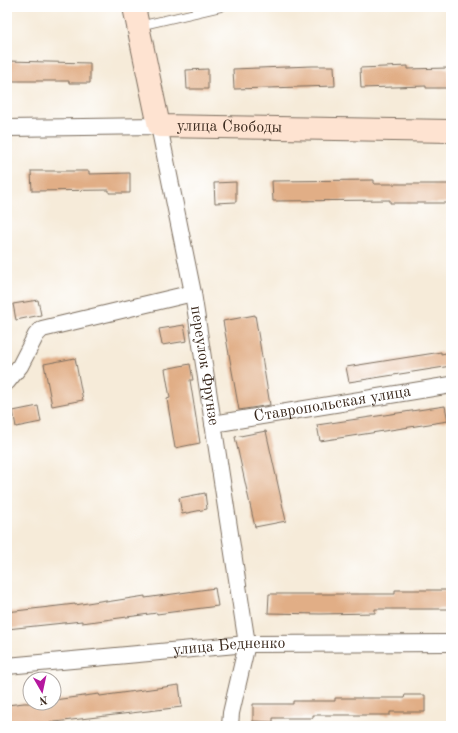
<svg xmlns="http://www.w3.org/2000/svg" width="458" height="733" viewBox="0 0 458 733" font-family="'Old Standard TT',serif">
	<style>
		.building { fill: #e1ae86 }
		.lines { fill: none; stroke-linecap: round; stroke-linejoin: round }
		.lane-casing { stroke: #7c6e5f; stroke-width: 10 }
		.street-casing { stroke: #7c6e5f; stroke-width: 18 }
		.secondary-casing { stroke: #7c6e5f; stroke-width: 24 }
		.lane { stroke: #fff; stroke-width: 8 }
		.street { stroke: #fff; stroke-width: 16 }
		.secondary { stroke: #fee3d1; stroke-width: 22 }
		.labels { text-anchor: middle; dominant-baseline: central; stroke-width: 3.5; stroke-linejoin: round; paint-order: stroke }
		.street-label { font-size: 16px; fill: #3b2a1e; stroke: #fff }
	</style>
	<rect width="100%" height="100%" fill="#fff"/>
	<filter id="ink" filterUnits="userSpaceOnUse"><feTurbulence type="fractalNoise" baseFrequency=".025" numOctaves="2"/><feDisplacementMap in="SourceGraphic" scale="8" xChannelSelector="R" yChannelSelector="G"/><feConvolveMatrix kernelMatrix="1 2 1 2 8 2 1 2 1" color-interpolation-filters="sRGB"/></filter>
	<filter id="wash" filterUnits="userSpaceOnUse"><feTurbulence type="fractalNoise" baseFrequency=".012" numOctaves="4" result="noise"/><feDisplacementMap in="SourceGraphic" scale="16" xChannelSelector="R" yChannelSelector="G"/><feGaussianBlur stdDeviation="0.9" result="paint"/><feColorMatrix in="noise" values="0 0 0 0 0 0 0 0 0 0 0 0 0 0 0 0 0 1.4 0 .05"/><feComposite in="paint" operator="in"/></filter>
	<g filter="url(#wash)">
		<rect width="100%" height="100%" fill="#f6ebd9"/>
		<g id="blocks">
			<g class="building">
				<polygon points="7,61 90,63 90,83 69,83 69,81 7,81"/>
				<polygon points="312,66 334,66 335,86 234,89 233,69"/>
				<polygon points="408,66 408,69 448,68 448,88 426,88 426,86 361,88 360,68"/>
				<polygon points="208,69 208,89 187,89 186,70"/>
				<polygon points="31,171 89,171 89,174 130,173 130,193 109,193 109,190 32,191"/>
				<polygon points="374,180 374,184 451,184 451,203 390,203 390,200 273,201 272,181"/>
				<polygon points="236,182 236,202 215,203 214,183"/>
				<polygon points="38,300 41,315 16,320 13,304"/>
				<polygon points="255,315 270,405 239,410 223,321"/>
				<polygon points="184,325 187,341 162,345 159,329"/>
				<polygon points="441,352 441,354 451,352 451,366 349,382 346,367"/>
				<polygon points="75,358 83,400 52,406 44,364"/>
				<polygon points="190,364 193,380 190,380 200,443 175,448 167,399 170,398 165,369"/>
				<polygon points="38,406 41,422 16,427 13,411"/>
				<polygon points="445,406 448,421 320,441 317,425"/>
				<polygon points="266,431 286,521 255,527 235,437"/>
				<polygon points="205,493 207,509 182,514 179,498"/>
				<polygon points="215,588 218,606 157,614 157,613 82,623 82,621 7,629 7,612 75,604 75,605 106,600 106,602 145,596 145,598"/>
				<polygon points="395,590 451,590 451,609 375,609 375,613 320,614 268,613 269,594 395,594"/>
				<polygon points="179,685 182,707 38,724 7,726 7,705 24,703 54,703 54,700 99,694 100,696"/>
				<polygon points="405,695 425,695 425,712 390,712 390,715 313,715 313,718 273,718 273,722 253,721 253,704 293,704 293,701 335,701 335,698 404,698"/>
			</g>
		</g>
	</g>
	<g filter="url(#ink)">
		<use href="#blocks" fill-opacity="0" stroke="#7c6e5f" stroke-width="1"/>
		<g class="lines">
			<defs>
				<polyline id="lane" points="139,26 221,7"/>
				<g id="street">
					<path id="s1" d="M7 128 159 126 193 293 247 644 231 713 230 726"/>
					<polyline points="7,382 20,366 36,335 42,329 193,293"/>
					<path id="s2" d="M213 424 451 385"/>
					<path id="s3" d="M7 666 247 644 451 643"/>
				</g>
				<g id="secondary">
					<path id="s4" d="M134 7 159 126 451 131"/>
				</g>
			</defs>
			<use href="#lane" class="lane-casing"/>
			<use href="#street" class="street-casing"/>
			<use href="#secondary" class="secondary-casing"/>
			<use href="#lane" class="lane"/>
			<use href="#street" class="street"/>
			<use href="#secondary" class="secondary"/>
		</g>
	</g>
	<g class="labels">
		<g class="street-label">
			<text stroke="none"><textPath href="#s4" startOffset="192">улица Свободы</textPath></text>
			<text stroke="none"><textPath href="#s1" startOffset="396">переулок Фрунзе</textPath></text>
			<text stroke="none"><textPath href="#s2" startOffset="121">Ставропольская улица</textPath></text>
			<text stroke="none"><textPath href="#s3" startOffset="223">улица Бедненко</textPath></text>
		</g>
	</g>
	<rect width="458" height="733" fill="none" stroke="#fff" stroke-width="24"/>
	<g transform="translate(42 691) rotate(171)"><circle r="19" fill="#ffffff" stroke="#b1aaa5"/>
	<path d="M0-3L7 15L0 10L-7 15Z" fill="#b5179e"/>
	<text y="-6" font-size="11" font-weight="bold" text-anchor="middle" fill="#3b2a1e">N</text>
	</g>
</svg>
